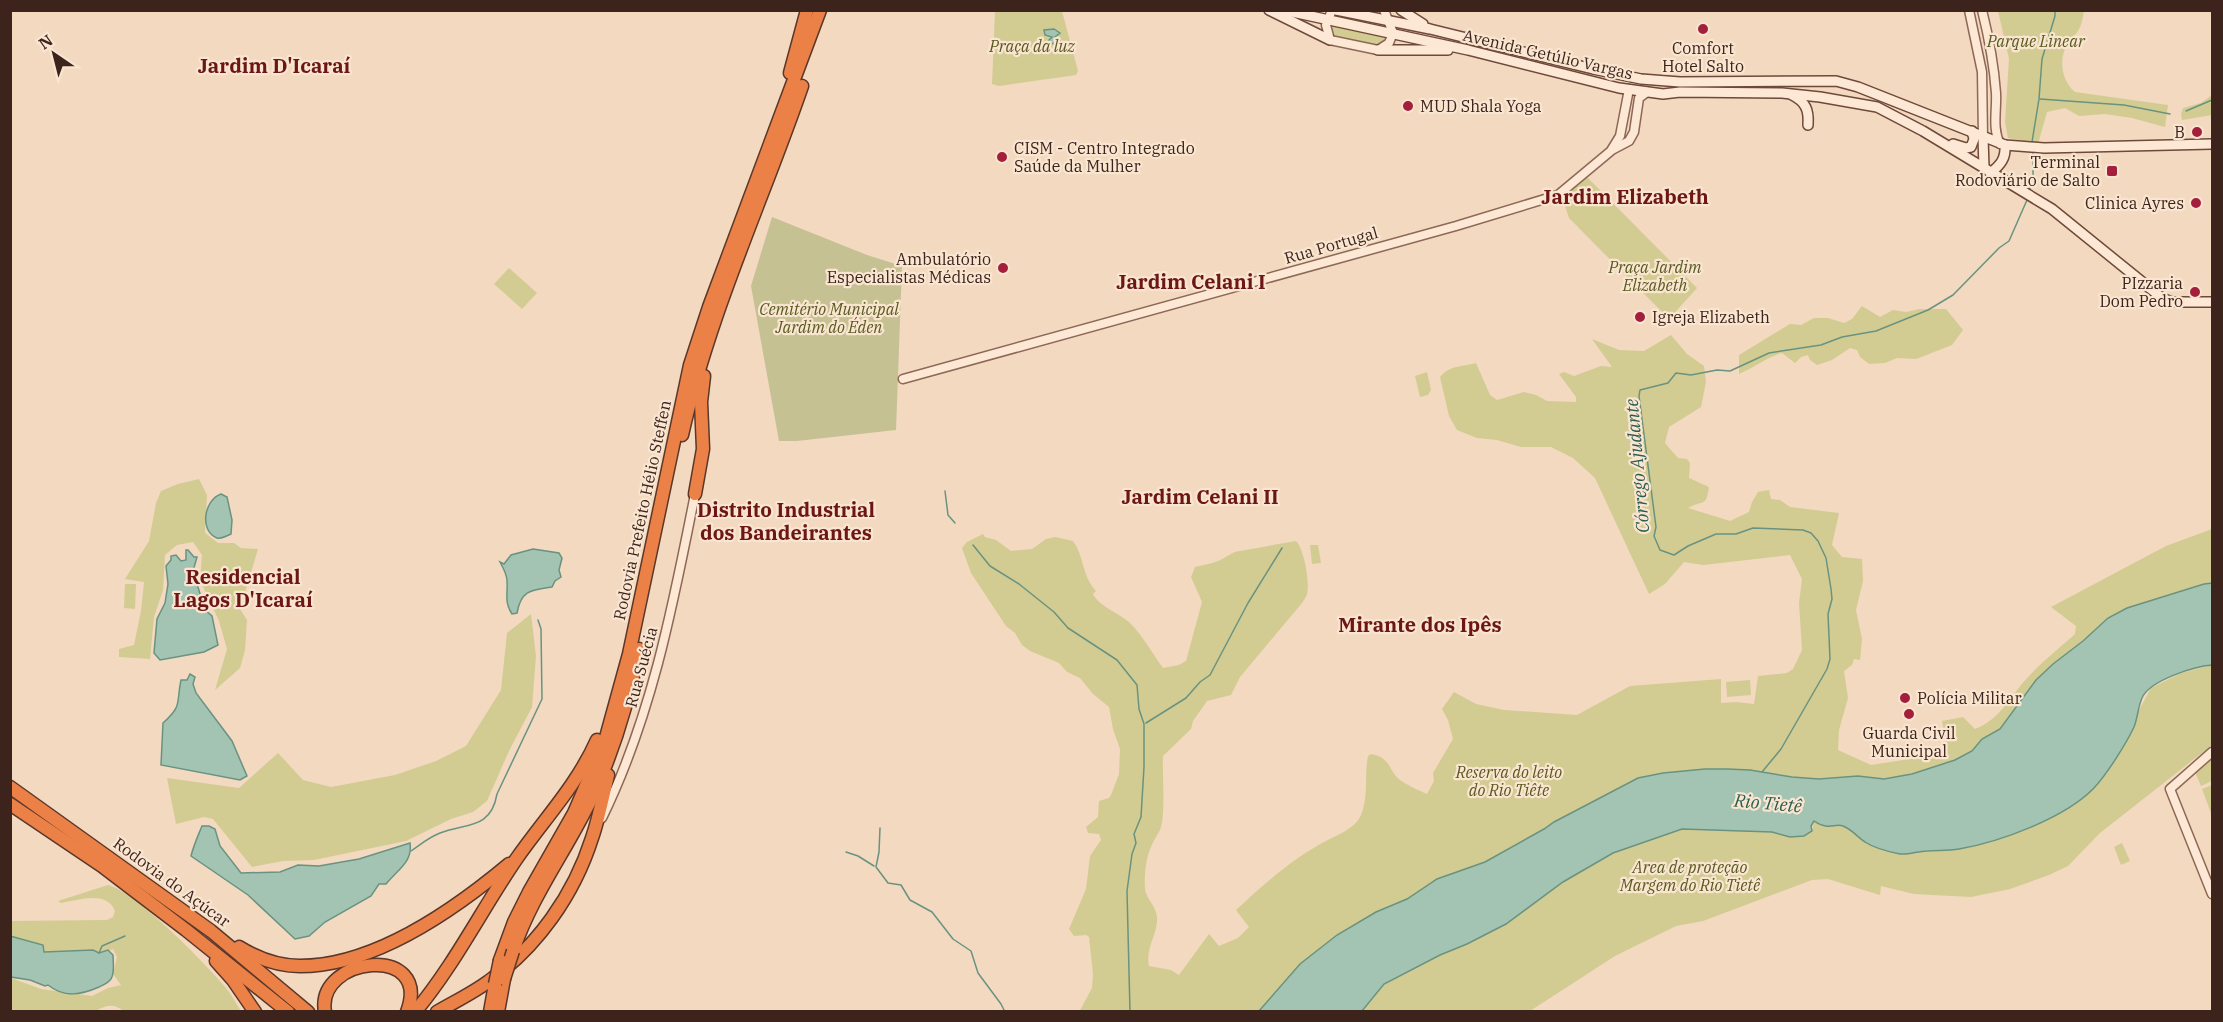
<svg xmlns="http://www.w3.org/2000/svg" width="2223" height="1022" viewBox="0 0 2223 1022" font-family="'IBM Plex Serif',serif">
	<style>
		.green { fill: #d2cc92 }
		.cemetery { fill: #c6c193 }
		.water { fill: #a3c4b3; stroke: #699380; stroke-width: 1.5 }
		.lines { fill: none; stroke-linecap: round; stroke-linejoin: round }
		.stream { stroke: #699380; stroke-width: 1.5 }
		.tertiary-casing { stroke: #8e6856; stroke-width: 11 }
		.secondary-casing { stroke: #6f4939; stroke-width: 12 }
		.motorway-casing { stroke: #5b372a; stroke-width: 15 }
		.tertiary { stroke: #fce8d4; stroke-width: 8 }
		.secondary { stroke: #fce8d4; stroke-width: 9 }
		.motorway { stroke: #eb8147; stroke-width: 12 }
		.motorway-bridge-casing { stroke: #5b372a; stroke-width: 15; stroke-linecap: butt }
		.motorway-bridge { stroke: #eb8147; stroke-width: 12 }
		.poi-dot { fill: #a31f3c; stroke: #f9e5d0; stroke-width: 2 }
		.labels { text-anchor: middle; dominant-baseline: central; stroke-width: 4.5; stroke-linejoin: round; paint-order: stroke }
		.park-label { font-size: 16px; font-style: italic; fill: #585a20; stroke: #f9e5d0 }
		.poi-label { font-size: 16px; fill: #3c241c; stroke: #f9e5d0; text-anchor: end }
		.street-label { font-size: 16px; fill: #3c241c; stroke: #f9e5d0 }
		.water-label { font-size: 18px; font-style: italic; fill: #295d4f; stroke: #f9e5d0 }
		.quarter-label { font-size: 20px; font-weight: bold; fill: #6d1616; stroke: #f9e5d0 }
	</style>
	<rect width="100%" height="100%" fill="#f2d9c0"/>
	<g class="green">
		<polygon points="995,11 1062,11 1078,71 1076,75 999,86 992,84"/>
		<path d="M1998 11H2084C2083 16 2082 24 2079 29 2077 34 2073 36 2070 40 2058 56 2060 79 2075 92L2168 105 2165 127 2132 118 2105 114 2079 116 2065 108 2047 112 2038 144 2008 138 2005 122 2009 59Z"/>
		<polygon points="1329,25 1387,36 1382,43 1374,44 1332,35"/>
		<polygon points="2212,95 2212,115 2182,120 2181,114 2183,108 2201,103"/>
		<polygon points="1587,177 1697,288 1669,319 1569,218 1562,197"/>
		<polygon points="509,268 537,293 522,309 494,284"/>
		<path d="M1862 306 1880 317 1893 310 1906 312 1920 309H1946L1963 330 1952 345 1916 359 1897 358 1885 363 1869 364 1860 357 1857 350 1850 348 1832 360 1817 365 1810 360 1808 355 1801 357 1795 363 1782 353C1767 357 1754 368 1739 374V355L1790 324 1801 325 1814 318H1828L1844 323 1852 319Z"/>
		<path d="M1671 335 1687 354 1704 366 1706 382 1701 407 1669 427 1665 443 1678 458 1687 459 1690 463 1689 478 1709 487C1706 508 1704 499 1688 508L1730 521 1749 512 1752 502 1758 492 1769 490 1771 499 1780 500 1790 507 1839 513 1832 545 1842 557 1862 559 1863 581 1856 610 1862 639 1860 660 1854 659 1852 665 1844 671 1848 698 1839 730 1838 750 1871 765 1936 755 1947 749 1942 721 1963 717 1975 729C2002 719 2012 692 2032 673 2045 659 2061 647 2075 634L2076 626 2051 607 2166 546 2212 529V583L2204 584 2127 608 2108 618 2083 641 2053 664 2036 680 2005 722 2009 729 1924 782 1769 779 1265 1011 1079 1012 1092 988 1093 974 1089 937 1086 935 1074 936 1069 929 1086 889 1090 856 1101 840 1099 834 1088 833 1086 827 1098 817 1099 801 1109 798 1111 795 1119 774 1120 749 1113 729 1109 707 1093 694 1080 678 1067 672 1059 663 1030 651 1022 645 1015 633 1006 626 971 573 962 548 967 542 983 534 985 537 996 540 1011 551 1032 549 1046 539 1055 537 1073 541C1085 558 1081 574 1096 591L1093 594C1099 607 1122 614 1132 625 1144 638 1153 654 1163 668L1179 665 1186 661 1202 602 1191 577 1195 567C1202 565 1211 564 1218 561 1226 558 1231 552 1240 551 1259 548 1277 544 1296 541 1304 549 1310 582 1307 594 1306 597 1304 600 1302 603L1240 677 1231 695 1207 701 1193 721 1191 729 1163 756C1162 775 1166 815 1160 830 1157 836 1153 841 1151 847 1146 858 1144 875 1145 888 1145 898 1156 905 1157 917 1158 934 1145 948 1149 966L1171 970 1179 975 1209 934 1219 946 1238 938 1249 927 1236 910C1263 885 1292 859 1324 842 1337 835 1355 829 1361 815 1369 796 1364 775 1368 756L1371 754C1391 757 1389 772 1400 780 1407 785 1418 790 1427 794L1434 781 1433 773 1453 739 1448 720 1442 709 1454 692 1476 704 1504 710 1577 715 1630 686 1721 679V703L1736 702 1754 704 1758 676 1787 673 1793 669 1802 650 1799 603 1802 579 1790 555 1703 565 1684 562 1665 584 1649 594 1595 478 1573 458 1551 447H1521L1497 440 1477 438 1457 430 1449 416 1440 377C1450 365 1462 367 1476 363L1490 395 1497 400 1524 392 1536 395 1547 401 1576 402V397L1559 374 1564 372 1574 376 1601 366 1612 367 1592 339 1619 350 1644 351Z"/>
		<polygon points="1427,372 1431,390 1428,395 1420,397 1415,376"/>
		<polygon points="199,479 207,495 205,533 218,543 234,543 241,548 258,549 240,609 247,620 245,650 240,668 215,690 227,649 219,621 200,580 202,555 193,542 177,545 165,555 163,590 154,617 150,659 119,657 119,649 134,645 141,611 144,582 125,579 149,541 156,503 161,491 178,484"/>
		<polygon points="1310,545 1318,545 1321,563 1312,564"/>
		<polygon points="125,584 136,584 135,609 124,608"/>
		<polygon points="531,614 536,656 532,707 509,751 487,801 473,812 451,819 406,841 314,860 283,861 252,867 213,819 204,817 176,824 167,778 239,788 278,753 303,780 331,787 395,775 436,761 466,746 501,690 507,633"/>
		<polygon points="2212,665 2212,745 2100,833 2068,866 2049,875 2010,889 1971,897 1914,894 1881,886 1880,895 1828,879 1812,880 1703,921 1676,926 1615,956 1530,1011 1362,1012 1384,984 1440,955 1467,944 1506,924 1563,882 1613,853 1682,829 1812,831 1814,821 1838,825 1924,851 1957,849 1992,842 2041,823 2061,812 2097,783 2133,728 2138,712 2151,688 2181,673"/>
		<polygon points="1750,680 1751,695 1727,697 1726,682"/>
		<polygon points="2212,758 2212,781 2201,786 2195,772"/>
		<polygon points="2212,785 2212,816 2202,789"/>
		<polygon points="2122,843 2130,861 2121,865 2114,847"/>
		<path d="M108 885C135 891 206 964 226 988 232 995 236 1004 241 1011L124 1012C115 1003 106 1005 96 1011H11V978L41 989 92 996 108 988 121 985 113 974 117 957 113 949C83 964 42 952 11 945V921L107 920 113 917 115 911C107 890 79 900 61 903L58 901Z"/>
	</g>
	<polygon class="cemetery" points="772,217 867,255 902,266 896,430 797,441 779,441 751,286"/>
	<g class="water">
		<polygon points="1054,29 1060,33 1055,37 1063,43 1059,45 1049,43 1049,40 1052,37 1045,35 1044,30"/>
		<path d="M221 494 227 497 232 520 231 534C227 536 221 539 217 538 199 531 204 500 221 494Z"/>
		<path d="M533 549 559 553 562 558 559 570 561 577 555 581 552 587C531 590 521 590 517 613L512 614C504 602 508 594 507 581 507 574 503 568 500 562L504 564 511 555Z"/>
		<polygon points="186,550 188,550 194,557 197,557 193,571 205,610 212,616 218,645 204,652 160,660 154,653 157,619 165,603 168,584 166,566 171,560 171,556 176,555 181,561 186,560"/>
		<path d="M2212 583V665C2195 666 2152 680 2143 696 2138 705 2138 717 2134 727 2126 744 2107 774 2094 788 2065 818 2000 842 1959 849 1948 851 1937 850 1927 851 1918 851 1909 855 1900 854 1890 852 1874 848 1865 842 1857 837 1853 830 1843 826 1834 823 1829 831 1814 821L1811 826 1812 831 1804 836 1790 837 1772 832 1682 829 1613 853 1563 882 1506 924 1467 944 1440 955 1384 984 1362 1011H1259L1300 964 1337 935 1376 912 1407 899 1437 879 1485 862 1544 829 1554 822 1638 778 1663 773 1705 769H1727L1750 770 1792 777 1819 779 1858 776 1884 779 1912 774 1955 760 1972 751 1982 739 2000 729 2036 680 2053 664 2083 641 2108 618 2127 608 2204 584Z"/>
		<path d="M190 674 195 677 193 684 196 693 232 741 247 776 240 780 161 765 163 723C183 705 176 703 181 680H187Z"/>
		<path d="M202 826H209L215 829 220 846 241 873 280 872 298 865 319 866 359 859 410 843C413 862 397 870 386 884H379L371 896 325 922 309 936 295 939 248 895 191 856C194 844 198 836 202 826Z"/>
		<path d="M10 936 43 945 44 952 93 950 99 953 108 950 113 955C113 962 115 973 111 979 108 983 103 985 99 987 81 995 64 998 48 985L45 986 30 980 11 977Z"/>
	</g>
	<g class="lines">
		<g class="stream">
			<polyline points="2040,99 2124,105 2170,114"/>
			<polyline points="2186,111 2212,100"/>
			<polyline points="2032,142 2039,99 2042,59 2055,16 2055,10"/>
			<polyline points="2029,192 2033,177 2033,150"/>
			<polyline points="945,491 948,515 955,523"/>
			<polyline points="973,545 990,566 1019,584 1054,612 1068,628 1117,660 1137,685 1139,709 1144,724 1144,767 1141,817 1134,834 1136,843 1132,854 1127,891 1130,1012"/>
			<polyline points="1146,723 1186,698 1200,682 1210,675 1248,603 1282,548"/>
			<polyline points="1762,772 1781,749 1827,669 1830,659 1828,614 1832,599 1831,589 1826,558 1818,541 1811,533 1803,530 1753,528 1736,534 1716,534 1688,546 1674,555 1660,550 1654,536 1656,527 1639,396 1640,390 1668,383 1676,373 1691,375 1717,370 1730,371 1769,353 1821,345 1842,337 1876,331 1928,310 1953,295 1999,248 2009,241 2027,200"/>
			<polyline points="880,828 879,852 876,867 888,883 901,885 910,900 932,912 953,939 971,951 978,973 1001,1004 1005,1012"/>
			<path d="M411 851C420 845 429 837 440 833 467 823 491 829 497 794L542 699 541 629 538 620"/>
			<polyline points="846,852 858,856 874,866"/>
			<polyline points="99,953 102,946 125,936"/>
		</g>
		<defs>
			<g id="tertiary">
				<polyline points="1332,10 1326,25 1330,40 1378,50 1389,43 1393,33 1384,10"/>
				<polyline points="1969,10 1982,72 1983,137"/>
				<path d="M1982 10C1989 38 1994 65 1996 93 1997 110 1992 128 2000 144"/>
				<polyline points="1612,149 1620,136 1629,89"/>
				<polyline points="903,379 1456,226 1558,195 1612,150 1629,141 1634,132 1639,98 1647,92"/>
				<polyline points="2212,752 2170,789 2212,894"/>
				<path d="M602 818C652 716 673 605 695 494"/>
			</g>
			<g id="secondary">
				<polyline points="1269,10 1330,40"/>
				<polyline points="1283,10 1468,50 1619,88 1663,94 1680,92 1782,93 1820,97 1877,107 1923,131 2052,209 2162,298 2172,302 2212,302"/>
				<polyline points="1336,10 1430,29 1593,69 1641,79 1680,82 1836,81 1858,87 2005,145 2044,148 2212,144"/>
				<polyline points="1401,10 1423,24"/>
				<polyline points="1378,50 1448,50"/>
				<path d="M1792 95C1806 102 1809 110 1808 125"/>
				<polyline points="1983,137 1984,168"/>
				<polyline points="1953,144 1966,148 1971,147 1974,139 1972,131"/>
				<path d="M1990 173C2001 165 2006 158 2005 145"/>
			</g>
			<g id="motorway">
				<polyline points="790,73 807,10"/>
				<path d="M682 435C709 314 762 202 802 86"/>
				<polyline points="695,494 703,449 701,402 704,376"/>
				<polyline points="10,787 211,931 308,1012"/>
				<polyline points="10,804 102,866 186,930 288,1012"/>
				<path d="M239 947C257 958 279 966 300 966 375 966 454 910 509 864"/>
				<path d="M513 951C532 894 569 847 594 793 615 747 629 698 639 649"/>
				<polyline points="500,960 514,922 529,892 574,813 605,741 629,654 690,365 709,307 820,10"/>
				<polyline points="216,961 233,980 255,1012"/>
				<path d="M325 1012C315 956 433 943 407 1012"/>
				<path d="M415 1012C455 964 482 909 517 858 545 818 577 785 597 740"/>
				<path d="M437 1012C454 1002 473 993 489 981 537 947 574 895 592 838 599 818 603 796 608 775"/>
				<polyline points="490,1012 495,984"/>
				<polyline points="498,1012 504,979"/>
			</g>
		</defs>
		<use href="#tertiary" class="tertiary-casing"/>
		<use href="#secondary" class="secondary-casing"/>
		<use href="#motorway" class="motorway-casing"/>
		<use href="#tertiary" class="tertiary"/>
		<use href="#secondary" class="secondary"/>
		<use href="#motorway" class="motorway"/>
		<defs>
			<g id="motorway-bridge">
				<polyline points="504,979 513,951"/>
				<polyline points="495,984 500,960"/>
			</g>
		</defs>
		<use href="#motorway-bridge" class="motorway-bridge-casing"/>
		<use href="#motorway-bridge" class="motorway-bridge"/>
	</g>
	<g class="poi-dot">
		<circle cx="1703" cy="29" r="6"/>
		<circle cx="1408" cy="106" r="6"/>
		<circle cx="2197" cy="132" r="6"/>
		<circle cx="1002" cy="157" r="6"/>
		<rect x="2106" y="165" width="12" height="12" rx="3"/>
		<circle cx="2196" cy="203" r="6"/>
		<circle cx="1003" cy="268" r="6"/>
		<circle cx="2195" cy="292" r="6"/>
		<circle cx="1640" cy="317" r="6"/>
		<circle cx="1905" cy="698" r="6"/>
		<circle cx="1909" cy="714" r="6"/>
	</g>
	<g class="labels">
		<g class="park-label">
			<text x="2036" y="41">Parque Linear</text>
			<text x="1032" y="46">Praça da luz</text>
			<text x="1655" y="267">Praça Jardim<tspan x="1655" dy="18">Elizabeth</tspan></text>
			<text x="829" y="309">Cemitério Municipal<tspan x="829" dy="18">Jardim do Éden</tspan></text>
			<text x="1509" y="772">Reserva do leito<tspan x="1509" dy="18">do Rio Tiête</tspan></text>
			<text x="1690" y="867">Area de proteção<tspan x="1690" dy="18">Margem do Rio Tietê</tspan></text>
		</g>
		<g class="poi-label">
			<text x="1703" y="48" text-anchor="middle">Comfort<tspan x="1703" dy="18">Hotel Salto</tspan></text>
			<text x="1420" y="106" text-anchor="start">MUD Shala Yoga</text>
			<text x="2185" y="132">B</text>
			<text x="1014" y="148" text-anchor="start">CISM - Centro Integrado<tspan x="1014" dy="18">Saúde da Mulher</tspan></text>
			<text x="2100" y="162">Terminal<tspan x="2100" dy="18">Rodoviário de Salto</tspan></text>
			<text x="2184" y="203">Clinica Ayres</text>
			<text x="991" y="259">Ambulatório<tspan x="991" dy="18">Especialistas Médicas</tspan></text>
			<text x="2183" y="283">PIzzaria<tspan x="2183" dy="18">Dom Pedro</tspan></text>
			<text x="1652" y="317" text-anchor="start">Igreja Elizabeth</text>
			<text x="1917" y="698" text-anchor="start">Polícia Militar</text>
			<text x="1909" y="733" text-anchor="middle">Guarda Civil<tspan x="1909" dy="18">Municipal</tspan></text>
		</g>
		<g class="street-label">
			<text transform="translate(1548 54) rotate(13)">Avenida Getúlio Vargas</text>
			<text transform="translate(1331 245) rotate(-16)">Rua Portugal</text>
			<text transform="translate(642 510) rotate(-78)">Rodovia Prefeito Hélio Steffen</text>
			<text transform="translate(641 667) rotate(-75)">Rua Suécia</text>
			<text transform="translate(172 882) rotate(36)">Rodovia do Açúcar</text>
		</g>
		<g class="water-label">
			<text transform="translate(1637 466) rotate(-95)">Córrego Ajudante</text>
			<text transform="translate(1768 803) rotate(5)">Rio Tietê</text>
		</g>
		<g class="quarter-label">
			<text x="274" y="65">Jardim D'Icaraí</text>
			<text x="1625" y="196">Jardim Elizabeth</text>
			<text x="1191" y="281">Jardim Celani I</text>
			<text x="1200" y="496">Jardim Celani II</text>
			<text x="786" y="509">Distrito Industrial<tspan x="786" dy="23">dos Bandeirantes</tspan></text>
			<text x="243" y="576">Residencial<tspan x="243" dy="23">Lagos D'Icaraí</tspan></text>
			<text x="1420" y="624">Mirante dos Ipês</text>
		</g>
	</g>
	<rect width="2223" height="1022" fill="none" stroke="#3c241c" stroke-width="24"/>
	<g transform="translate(54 54) rotate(325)" stroke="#f9e5d0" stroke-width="4.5" paint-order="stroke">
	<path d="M0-4.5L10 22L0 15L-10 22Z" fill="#3c241c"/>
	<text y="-9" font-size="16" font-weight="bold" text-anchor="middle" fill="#3c241c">N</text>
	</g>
</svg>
